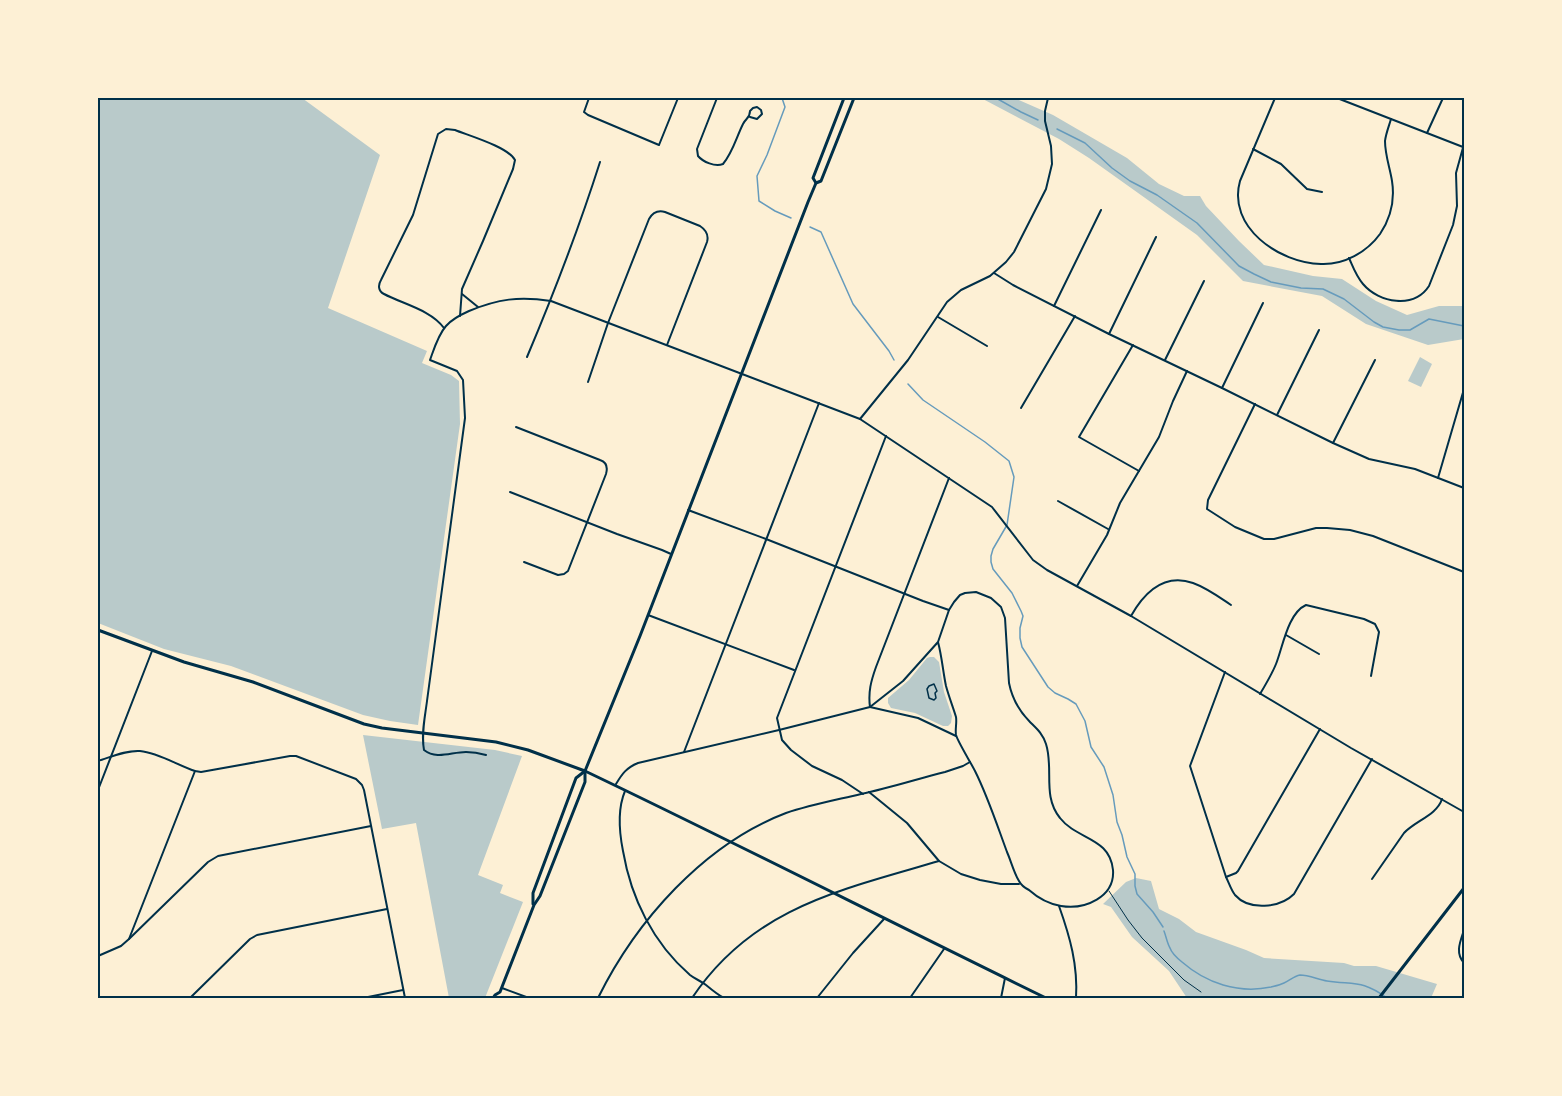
<svg xmlns="http://www.w3.org/2000/svg" width="1562" height="1096" viewBox="0 0 1562 1096" font-family="Montserrat,sans-serif">
	<style>
		.green { fill: #b9caca }
		.lines { fill: none; stroke-linecap: round; stroke-linejoin: round }
		.stream { stroke: #669bbc; stroke-width: 1.5 }
		.service { stroke: #003049; stroke-width: 1 }
		.pedestrian { stroke: #003049; stroke-width: 1.5 }
		.minor { stroke: #003049; stroke-width: 2 }
		.tertiary { stroke: #003049; stroke-width: 3 }
		.secondary { stroke: #003049; stroke-width: 3 }
		.primary { stroke: #003049; stroke-width: 3 }
		.neatline { fill: none; stroke: #003049; stroke-width: 2 }
	</style>
	<rect width="100%" height="100%" fill="#fdf0d5"/>
	<g class="green">
		<polygon points="98,98 302,98 380,155 328,308 427,351 422,363 451,375 459,381 460,424 418,725 390,721 363,715 231,666 164,649 98,623"/>
		<polygon points="981,98 1014,98 1053,115 1127,158 1159,184 1184,196 1200,196 1206,206 1239,241 1264,265 1313,276 1342,279 1376,301 1407,315 1439,306 1464,306 1464,339 1428,345 1366,324 1322,296 1243,281 1197,235 1089,158 1059,139"/>
		<polygon points="1420,357 1432,364 1421,387 1408,381"/>
		<polygon points="930,657 934,657 939,662 944,692 952,716 951,723 948,726 943,726 915,713 891,708 888,703 888,698 909,680 927,658"/>
		<polygon points="363,735 495,750 522,756 478,875 503,885 500,893 523,902 485,998 449,998 416,823 382,829"/>
		<polygon points="1136,878 1151,881 1159,909 1179,919 1196,932 1246,950 1264,958 1344,963 1354,966 1376,966 1437,984 1431,998 1187,998 1169,971 1132,937 1111,907 1103,904 1126,882"/>
	</g>
	<g class="lines">
		<g class="stream">
			<polyline points="782,98 785,107 767,155 757,176 759,201 775,211 791,218"/>
			<polyline points="996,98 1021,112 1038,120"/>
			<polyline points="1057,129 1085,143 1112,168 1130,181 1157,195 1197,223 1239,266 1254,274 1271,282 1301,288 1323,289 1344,299 1374,322 1383,327 1399,330 1410,330 1429,319 1464,326"/>
			<polyline points="810,227 821,232 853,304 889,351 894,360"/>
			<polyline points="908,384 923,400 985,442 1009,461 1014,477 1007,525 993,549 991,556 991,562 993,569 1012,593 1021,611 1023,616 1020,628 1020,638 1022,647 1048,687 1055,693 1068,699 1076,704 1085,721 1091,747 1104,767 1113,795 1117,822 1122,835 1127,857 1135,874 1135,886 1137,894 1153,912 1163,927"/>
			<path d="M1164 931C1166 936 1167 943 1170 948 1172 954 1177 958 1182 962 1206 983 1238 994 1271 987 1275 986 1280 985 1284 983 1289 981 1294 976 1300 975 1309 975 1319 980 1327 981 1355 985 1362 980 1387 998"/>
		</g>
		<polyline class="service" points="1109,891 1128,920 1142,938 1184,980 1201,992"/>
		<polygon class="pedestrian" points="934,684 937,691 935,693 936,698 934,700 929,698 927,689 929,686"/>
		<g class="minor">
			<polyline points="589,98 584,112 588,115 659,145 678,98"/>
			<path d="M717 98 697 149 698 156C703 162 715 167 723 164 733 152 736 138 743 124 746 118 750 118 750 111L753 108 757 107 761 110 762 114 757 119 750 117"/>
			<path d="M1275 98 1240 181C1227 227 1279 263 1321 264 1344 265 1367 252 1380 234 1390 219 1395 200 1392 181 1390 168 1385 155 1385 141 1386 133 1389 126 1391 119"/>
			<polyline points="1337,98 1463,147"/>
			<polyline points="1427,133 1443,98"/>
			<polyline points="1253,149 1281,164 1307,189 1322,192"/>
			<path d="M1349 258C1353 267 1356 276 1363 284 1379 303 1414 309 1429 286L1453 225 1457 206 1456 173 1464 144"/>
			<polyline points="994,273 1013,285 1109,334 1222,388 1333,443 1369,459 1415,469 1464,488"/>
			<polyline points="462,294 478,307"/>
			<polyline points="1054,306 1101,210"/>
			<polyline points="938,317 987,346"/>
			<path d="M444 328C431 310 403 304 384 294 378 291 378 285 381 280L413 215 438 134 446 129 455 130C470 136 508 147 515 160L513 169 483 241 462 289 460 316"/>
			<polyline points="1109,334 1156,237"/>
			<polyline points="1133,345 1079,437 1139,471"/>
			<path d="M527 357C554 293 579 228 600 162"/>
			<polyline points="1165,360 1204,281"/>
			<path d="M588 382 608 323 649 219C653 212 658 210 665 212L700 226C706 230 709 235 707 242L667 345"/>
			<polyline points="1222,388 1263,303"/>
			<polyline points="1255,404 1208,500 1207,509 1235,527 1264,539 1274,539 1316,528 1327,528 1350,530 1373,536 1464,572"/>
			<polyline points="1021,408 1075,316"/>
			<polyline points="1277,415 1319,330"/>
			<polyline points="860,419 908,360 947,302 961,290 990,276 1006,262 1014,252 1046,189 1052,164 1051,146 1045,121 1045,111 1048,98"/>
			<path d="M516 427 600 460C606 462 608 467 606 474L568 571 564 574 558 575 524 562"/>
			<polyline points="1333,443 1375,360"/>
			<path d="M949 478 876 667C871 681 868 692 870 707L918 718 956 736"/>
			<polyline points="1438,478 1464,389"/>
			<polyline points="510,492 617,534 662,550 671,554"/>
			<polyline points="1058,501 1108,529"/>
			<polyline points="688,510 766,539 923,601 949,610"/>
			<polyline points="1077,586 1107,535 1120,503 1159,437 1173,401 1187,371"/>
			<polyline points="648,615 794,670"/>
			<path d="M1131 616C1144 593 1164 573 1193 583 1207 588 1219 597 1231 605"/>
			<polyline points="1286,635 1319,654"/>
			<path d="M1225 672 1190 766 1226 877C1229 883 1231 890 1235 895 1249 911 1280 908 1294 894L1372 759"/>
			<path d="M1260 694C1266 684 1272 674 1276 664 1283 646 1288 613 1306 605L1364 619 1375 624 1379 632 1371 676"/>
			<polyline points="684,752 819,403"/>
			<path d="M486 755C479 753 473 752 466 752 451 752 437 760 424 750 421 734 425 717 427 701L465 418 463 380 457 371 430 360C434 349 438 335 446 326 452 319 460 315 469 311 498 299 519 296 551 301L860 419 992 507 1033 560 1047 570 1131 616 1351 748 1464 812"/>
			<path d="M98 761C111 757 126 750 140 751 159 753 177 765 195 771L201 772 290 756H296L356 779 362 785 364 790 405 998"/>
			<path d="M616 784C622 774 626 768 638 763L779 730 870 707 903 681 938 642 949 610 954 602 960 595 965 593 976 592 991 598 1001 607 1005 618 1009 683C1012 698 1019 711 1030 722 1037 729 1043 734 1046 744 1054 769 1042 796 1060 818 1077 840 1110 837 1113 870 1115 897 1085 910 1061 906 1049 904 1038 898 1029 890 1025 888 1021 885 1019 881 1014 873 1011 861 1007 852 997 825 988 797 975 771 971 763 958 742 956 735 955 729 957 723 956 717 953 707 949 697 946 686 943 672 942 657 938 642"/>
			<polyline points="98,790 152,651"/>
			<path d="M625 791C617 810 619 831 623 851 631 898 653 943 690 975 695 979 701 981 706 985 712 990 718 995 724 998"/>
			<polyline points="869,792 907,823 939,861 961,874 980,880 1001,884 1019,884"/>
			<polyline points="863,794 842,780 812,766 791,750 782,740 777,718 886,436"/>
			<polyline points="1226,877 1236,873 1238,871 1320,729"/>
			<path d="M1372 879 1404 833C1415 821 1437 815 1442 799"/>
			<path d="M1059 906C1070 937 1078 965 1076 998"/>
			<path d="M1464 930C1460 942 1455 953 1464 963"/>
			<polyline points="129,939 208,862 218,856 371,826"/>
			<polyline points="98,956 121,946 129,939 195,771"/>
			<polyline points="502,988 529,998"/>
			<polyline points="190,998 250,939 257,935 387,909"/>
			<polyline points="363,998 403,990"/>
			<path d="M598 998C636 921 704 844 786 813 810 805 836 800 861 794 890 788 917 779 945 772L963 766 970 762"/>
			<path d="M692 998C753 907 841 890 939 861"/>
			<polyline points="817,998 853,953 884,919"/>
			<polyline points="910,998 944,949"/>
			<polyline points="1001,998 1005,978"/>
		</g>
		<path class="tertiary" d="M585 771C740 845 892 923 1046 998"/>
		<g class="secondary">
			<polyline points="98,630 184,662 253,682 364,724 382,728 496,742 528,750 585,771"/>
			<polyline points="1379,998 1464,888"/>
		</g>
		<g class="primary">
			<polyline points="816,183 813,178 844,98"/>
			<polyline points="533,904 533,893 576,778 585,771"/>
			<polyline points="493,998 495,995 500,992 534,905 540,896 585,782 585,771 640,636 808,202 816,183 821,181 854,98"/>
		</g>
	</g>
	<rect width="1562" height="1096" fill="none" stroke="#fdf0d5" stroke-width="198"/>
	<rect x="99" y="99" width="1364" height="898" class="neatline"/>
</svg>
